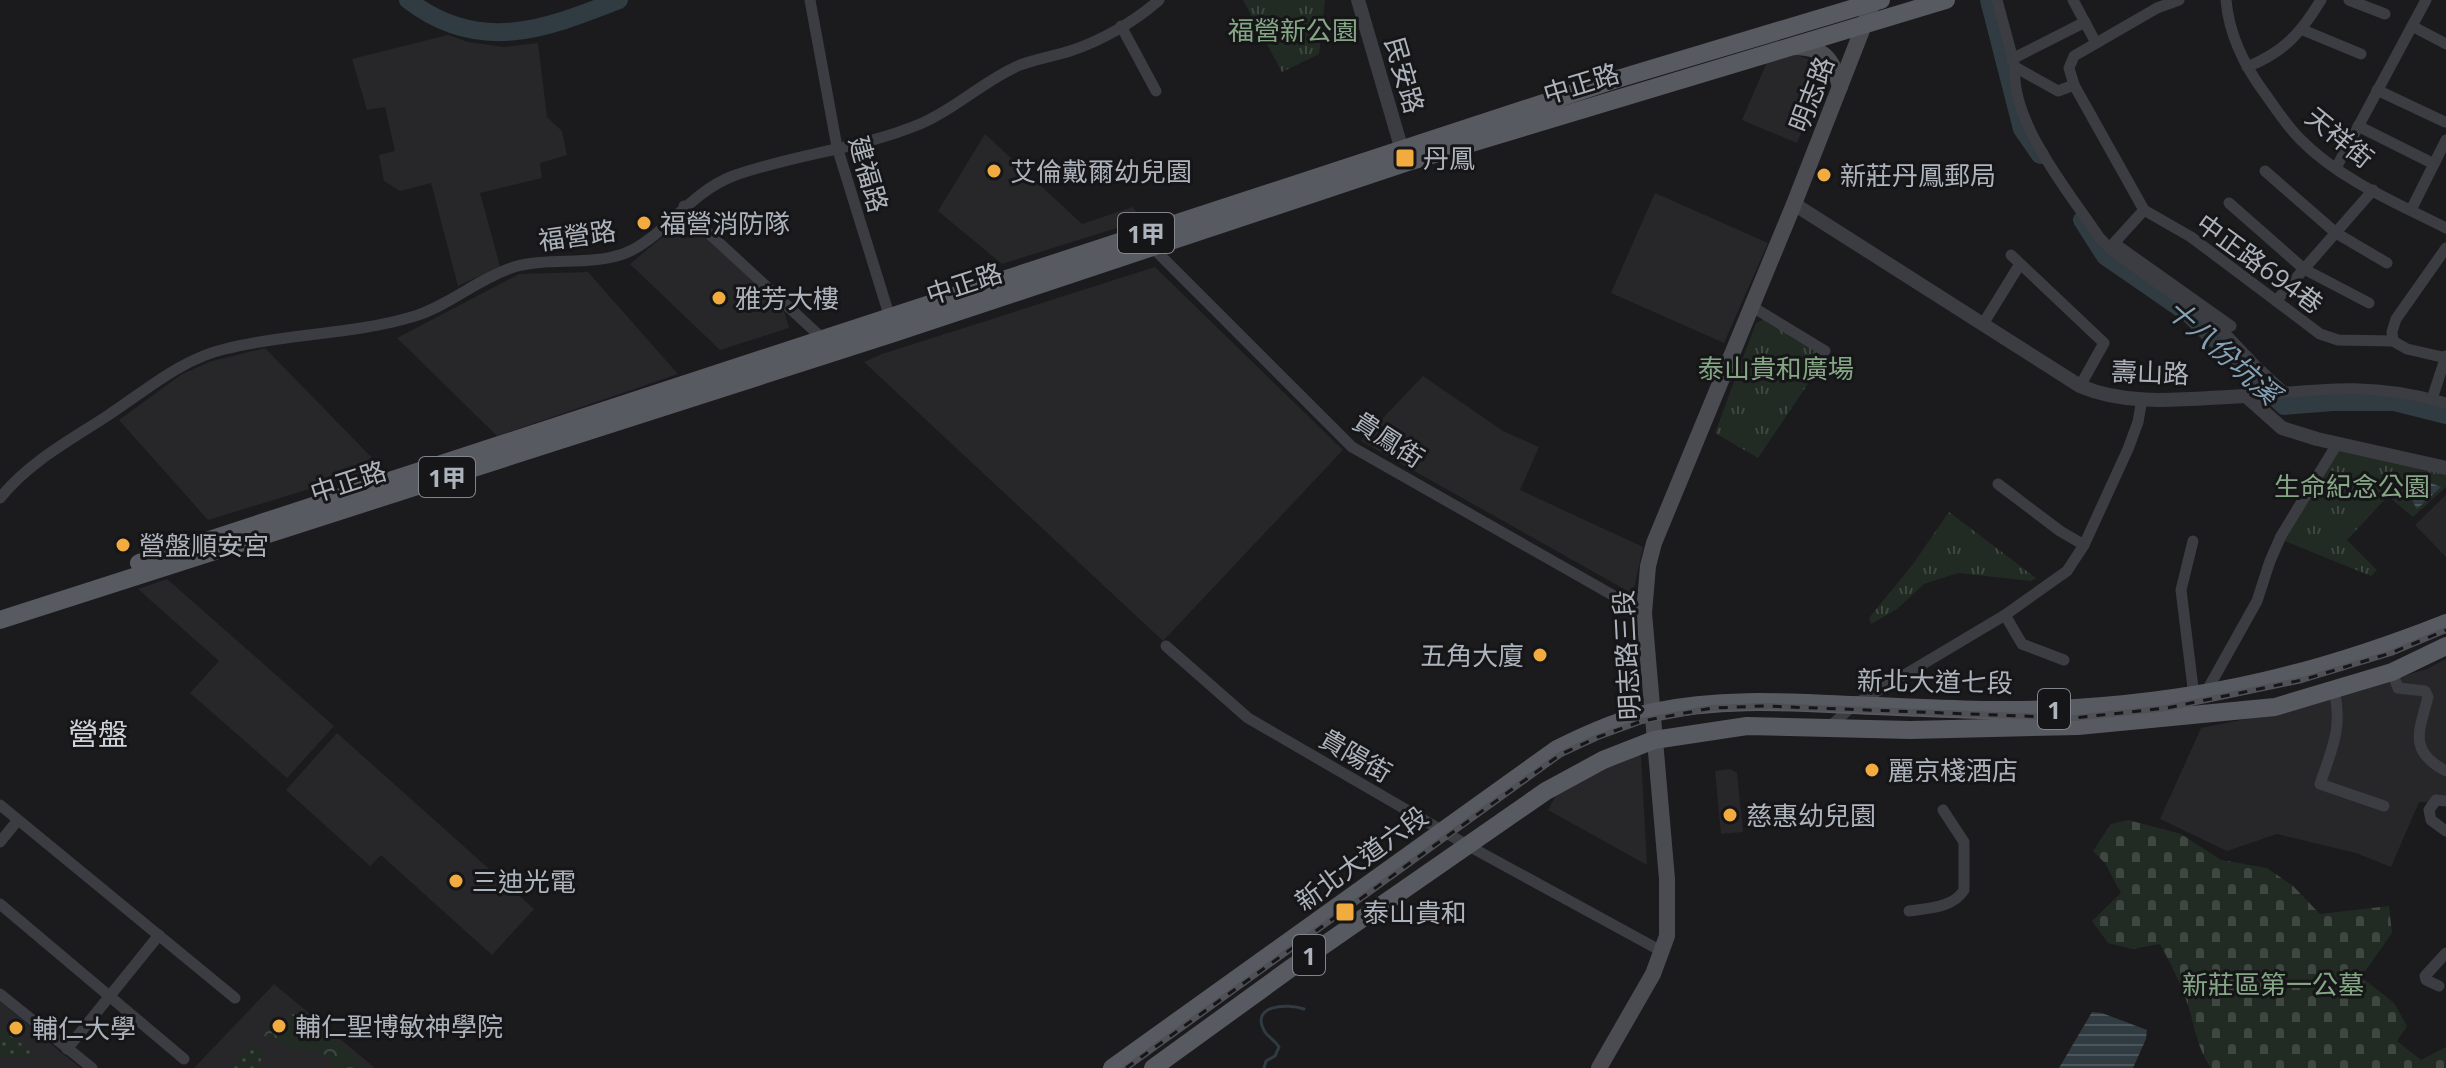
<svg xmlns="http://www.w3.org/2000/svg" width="2446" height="1068" viewBox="0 0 2446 1068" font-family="'Open Sans','Noto Sans TC',sans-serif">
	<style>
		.built { fill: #27272a }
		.grass { fill: url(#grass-dots) }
		.forest { fill: url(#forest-crowns) }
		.cemetery { fill: url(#cemetery-stones) }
		.park { fill: url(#park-tufts) }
		.water { fill: url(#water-rules) }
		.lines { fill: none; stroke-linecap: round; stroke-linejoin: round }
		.stream { stroke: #303b42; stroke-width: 3 }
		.river { stroke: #303b42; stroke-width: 18 }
		.minor { stroke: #3c3d42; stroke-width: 11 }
		.tertiary { stroke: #3c3d42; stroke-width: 14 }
		.secondary { stroke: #4a4c52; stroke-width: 16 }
		.primary { stroke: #585a61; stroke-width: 18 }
		.rail-casing { stroke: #4f5157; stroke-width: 6 }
		.rail { stroke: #161618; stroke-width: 3; stroke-dasharray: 9; stroke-linecap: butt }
		.poi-dot { fill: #f2ab3e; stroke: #161618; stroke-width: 3 }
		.labels { text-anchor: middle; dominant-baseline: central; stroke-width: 6; stroke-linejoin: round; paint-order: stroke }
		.shield { fill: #161618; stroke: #80848b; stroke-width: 2 }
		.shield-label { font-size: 24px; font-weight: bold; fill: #adb3bc }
		.park-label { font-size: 26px; fill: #85a785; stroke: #161618 }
		.street-label { font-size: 26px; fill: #adb3bc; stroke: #161618 }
		.poi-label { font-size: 26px; fill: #adb3bc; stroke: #161618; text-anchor: start }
		.water-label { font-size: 28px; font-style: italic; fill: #85a2b6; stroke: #161618 }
		.quarter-label { font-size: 30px; fill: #cfd2d8; stroke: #161618 }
	</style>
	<defs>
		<pattern id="grass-dots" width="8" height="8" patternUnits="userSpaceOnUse" patternTransform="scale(2)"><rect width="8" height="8" fill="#222b23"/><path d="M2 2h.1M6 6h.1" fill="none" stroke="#3f4741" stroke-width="1.8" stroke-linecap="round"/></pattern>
		<pattern id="forest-crowns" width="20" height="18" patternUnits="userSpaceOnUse" patternTransform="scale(2)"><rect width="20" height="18" fill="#222b23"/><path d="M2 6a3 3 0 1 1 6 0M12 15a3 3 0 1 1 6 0" fill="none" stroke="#3f4741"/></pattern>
		<pattern id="cemetery-stones" width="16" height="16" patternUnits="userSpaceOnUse" patternTransform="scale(2)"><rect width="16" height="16" fill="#222b23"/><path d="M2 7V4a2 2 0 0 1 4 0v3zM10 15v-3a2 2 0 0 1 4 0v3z" fill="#3f4741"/></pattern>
		<pattern id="park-tufts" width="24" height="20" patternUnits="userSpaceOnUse" patternTransform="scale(2)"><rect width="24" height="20" fill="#222b23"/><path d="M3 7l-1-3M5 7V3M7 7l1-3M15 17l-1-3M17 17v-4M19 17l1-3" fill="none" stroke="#3f4741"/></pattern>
		<pattern id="water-rules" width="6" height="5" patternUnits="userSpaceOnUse" patternTransform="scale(2)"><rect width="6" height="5" fill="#303b42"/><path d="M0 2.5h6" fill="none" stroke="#4b555b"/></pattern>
	</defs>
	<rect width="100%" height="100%" fill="#1b1b1d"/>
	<g class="built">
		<polygon points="448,35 468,42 504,47 538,43 547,117 562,131 567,155 540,163 542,178 480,193 500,266 458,286 431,183 400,191 384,181 379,155 395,151 385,107 367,110 352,59"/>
		<polygon points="1792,54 1811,60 1818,67 1821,76 1821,87 1797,143 1742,120 1767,62"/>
		<polygon points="985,134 1082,224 1133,207 1142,220 1002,264 938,211"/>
		<polygon points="1655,193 1768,243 1724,343 1611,293"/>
		<polygon points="693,225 784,311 789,328 720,350 630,264 672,229 679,235"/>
		<polygon points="1155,267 1343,450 1163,641 864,362 882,354"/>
		<polygon points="588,272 678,374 497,436 397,338 519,274"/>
		<polygon points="265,348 381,467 208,520 119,420 182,374 212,361"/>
		<polygon points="1423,376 1503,431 1539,447 1520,490 1643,547 1633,594 1361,441"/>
		<polygon points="2446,495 2446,557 2415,525"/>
		<polygon points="167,579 334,726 287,778 190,693 219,661 138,589"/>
		<polygon points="2446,659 2446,803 2419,802 2391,867 2356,853 2277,834 2227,851 2160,819 2201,728 2286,711 2427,669"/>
		<polygon points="337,733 534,909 492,955 381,855 370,866 286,790"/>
		<polygon points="1630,752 1641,756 1647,865 1548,810 1560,788"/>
		<polygon points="1730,769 1737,773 1743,832 1721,834 1715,771"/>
		<polygon points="274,984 375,1068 194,1068"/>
		<polygon points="0,1001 63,1054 81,1068 0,1068"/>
	</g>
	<g class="grass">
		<polygon points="0,1027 40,1058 0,1058"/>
		<polygon points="254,1044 263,1054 258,1068 231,1068"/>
	</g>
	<polygon class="forest" points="297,1009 368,1068 331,1068 332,1059 317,1050 304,1053 264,1036 269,1026 283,1026"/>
	<path class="cemetery" d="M2128 820 2181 834 2221 860 2267 868 2293 886 2320 914 2389 906 2392 933 2361 977 2394 1003 2407 1026 2397 1041 2421 1060 2446 1047V1068H2211C2197 1047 2196 1032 2189 1008 2182 986 2171 964 2160 944L2132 949 2108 943 2092 921 2121 893 2105 863 2093 851 2111 824Z"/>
	<g class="park">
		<polygon points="1243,0 1325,0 1319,54 1282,72"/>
		<polygon points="1765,319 1826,357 1758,458 1715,433 1756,323"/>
		<polygon points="2338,450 2446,475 2446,487 2413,517 2388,496 2347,540 2377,570 2371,576 2282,540"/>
		<polygon points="1949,512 2036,578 2031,581 1958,573 1924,584 1897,609 1871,624 1869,618 1913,564"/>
	</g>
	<g class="water">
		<path d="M2425 481 2441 487 2417 509C2409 497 2410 486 2425 481Z"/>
		<polygon points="2092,1012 2102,1013 2147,1030 2146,1039 2133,1068 2059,1068"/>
	</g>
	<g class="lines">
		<path class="stream" d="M1264 1068 1266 1061 1275 1056 1279 1047C1275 1040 1269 1038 1265 1032 1249 1005 1287 1003 1304 1009"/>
		<g class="river">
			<path d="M408 0C479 55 545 29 619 0"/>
			<polyline points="1989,0 2022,129 2040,155"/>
			<polyline points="2082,220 2105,256 2189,314 2284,406 2333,402 2394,402 2446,415"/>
		</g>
		<g class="minor">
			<polyline points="810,0 837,147 891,321"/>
			<polyline points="1997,0 2015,67 2058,91 2074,85 2144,210 2191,237 2320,334 2338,340 2393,341 2407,349 2446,358"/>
			<polyline points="2073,0 2096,43"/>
			<path d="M2226 0C2229 35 2245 67 2266 95 2276 109 2287 126 2300 139 2339 179 2396 203 2446 228"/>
			<polyline points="2349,0 2385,14"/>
			<polyline points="1121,26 1156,91"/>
			<polyline points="2412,26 2446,44"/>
			<polyline points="2303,30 2361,54"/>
			<polyline points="2012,59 2085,22"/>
			<path d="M2015 67C2010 122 2069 192 2099 237L2110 249 2221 329 2255 365 2284 392"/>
			<path d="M2247 67C2284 52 2301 33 2321 0"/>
			<polyline points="2074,85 2069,68 2074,56 2157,8 2179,0"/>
			<polyline points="2377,90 2445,122"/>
			<polyline points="2358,126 2434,164"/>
			<polyline points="2336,168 2426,0"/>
			<polyline points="2265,171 2336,233 2387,263"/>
			<polyline points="2229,203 2304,269 2369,303"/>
			<polyline points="684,206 702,227 822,338"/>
			<polyline points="2144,210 2114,243 2231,326"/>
			<polyline points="2411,210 2446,140"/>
			<polyline points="1153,248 1352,447 1644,613"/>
			<polyline points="2011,255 2104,343 2080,386"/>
			<polyline points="2276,301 2373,190"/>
			<polyline points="1751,306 1825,351"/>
			<polyline points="1983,324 2020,264"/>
			<polyline points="2393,341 2392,332 2396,319 2446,248"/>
			<path d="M2246 396C2319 389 2374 381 2446 403"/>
			<polyline points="2432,399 2446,356"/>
			<polyline points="1998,484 2060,531 2084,545"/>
			<path d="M0 498C29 462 69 441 107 416 144 392 181 359 225 349 287 333 353 335 415 316 450 305 479 278 514 267 549 257 588 266 623 254 661 241 688 193 733 176 794 154 860 149 920 124 956 109 984 80 1020 65 1036 59 1054 56 1070 51 1101 41 1134 22 1159 0"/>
			<polyline points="2193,541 2181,590 2194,696"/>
			<polyline points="2005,615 2022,644 2064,660"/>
			<polyline points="1166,646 1248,718 1467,845 1663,952"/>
			<path d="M2392 672 2398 688 2425 691 2428 697C2419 732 2408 751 2446 771"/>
			<path d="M2334 690C2343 727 2332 749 2320 784L2384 806"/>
			<polyline points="2205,694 2257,601 2270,561 2281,536 2337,444"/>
			<polyline points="1828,728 1854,705 2005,615 2067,571 2084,545 2128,449 2138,422 2142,399"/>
			<polyline points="2446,801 2436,800 2429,810 2431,820 2446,831"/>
			<polyline points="0,805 235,998"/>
			<polyline points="0,842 18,820"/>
			<polyline points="0,904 184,1059"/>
			<path d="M1909 911C1928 908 1953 908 1964 890V842L1943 810"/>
			<polyline points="2439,986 2426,980 2425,976 2446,953"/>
			<polyline points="0,994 92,1068"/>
			<polyline points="67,1049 159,935"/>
		</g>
		<g class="tertiary">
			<polyline points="1358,0 1404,157"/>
			<path d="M1794 204 2080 386C2131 408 2191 398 2246 396L2282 428 2317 439 2446 468"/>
		</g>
		<g class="secondary">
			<path d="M1793 47C1824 47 1833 58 1840 87"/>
			<polyline points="1599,1068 1653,974 1667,936 1667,879 1644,613 1648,566 1654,543 1794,204 1873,2"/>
		</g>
		<g class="primary">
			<polyline points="139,563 1614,80 1881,0"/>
			<polyline points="0,620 894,333 1405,163 1946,0"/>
			<path d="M1112 1068 1557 749C1587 734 1620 719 1653 712 1719 698 1785 702 1852 705 1926 708 2002 713 2076 708 2210 700 2322 672 2446 623"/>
			<polyline points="1153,1068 1291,968 1546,791 1603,760 1654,740 1747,726 1910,730 2078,726 2275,707 2392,672 2446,646"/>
		</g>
		<defs>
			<polyline id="rail" points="1126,1068 1561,754 1598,737 1642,721 1712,708 1764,706 2074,718 2167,708 2302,680 2391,653 2446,630"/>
		</defs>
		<use href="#rail" class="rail-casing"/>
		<use href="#rail" class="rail"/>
	</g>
	<g class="poi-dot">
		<rect x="1395" y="148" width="20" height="20" rx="4"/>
		<circle cx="994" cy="171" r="8"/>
		<circle cx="1824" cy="175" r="8"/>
		<circle cx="644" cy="223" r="8"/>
		<circle cx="719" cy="298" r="8"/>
		<circle cx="123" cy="545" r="8"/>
		<circle cx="1540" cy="655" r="8"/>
		<circle cx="1872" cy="770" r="8"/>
		<circle cx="1730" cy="815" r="8"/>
		<circle cx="456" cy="881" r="8"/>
		<rect x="1335" y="902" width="20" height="20" rx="4"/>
		<circle cx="279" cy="1026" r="8"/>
		<circle cx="16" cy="1028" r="8"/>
	</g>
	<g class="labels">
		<g class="shield">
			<rect x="1118" y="213" width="56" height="40" rx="6"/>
			<rect x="419" y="457" width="56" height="40" rx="6"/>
			<rect x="2038" y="689" width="32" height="40" rx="6"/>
			<rect x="1293" y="935" width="32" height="40" rx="6"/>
		</g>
		<g class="shield-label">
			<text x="1146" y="233">1甲</text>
			<text x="447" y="477">1甲</text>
			<text x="2054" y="709">1</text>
			<text x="1309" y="955">1</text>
		</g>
		<g class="park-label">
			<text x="1293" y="30">福營新公園</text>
			<text x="1776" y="368">泰山貴和廣場</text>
			<text x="2352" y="486">生命紀念公園</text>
			<text x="2273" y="984">新莊區第一公墓</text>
		</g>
		<g class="street-label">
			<text transform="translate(1405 75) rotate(74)">民安路</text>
			<text transform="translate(1581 83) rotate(-17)">中正路</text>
			<text transform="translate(1811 94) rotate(-69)">明志路</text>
			<text transform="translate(2340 137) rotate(39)">天祥街</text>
			<text transform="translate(869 174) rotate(74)">建福路</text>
			<text transform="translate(577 235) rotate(-8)">福營路</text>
			<text transform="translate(2260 263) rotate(36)">中正路694巷</text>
			<text transform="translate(964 283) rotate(-18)">中正路</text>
			<text transform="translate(2150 372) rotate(2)">壽山路</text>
			<text transform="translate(1389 439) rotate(33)">貴鳳街</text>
			<text transform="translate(348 481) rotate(-18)">中正路</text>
			<text transform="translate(1626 655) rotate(-93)">明志路三段</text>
			<text transform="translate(1935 681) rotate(1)">新北大道七段</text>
			<text transform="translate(1356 755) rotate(30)">貴陽街</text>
			<text transform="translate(1361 858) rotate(-36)">新北大道六段</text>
		</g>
		<g class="poi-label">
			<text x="1423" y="158">丹鳳</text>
			<text x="1010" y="171">艾倫戴爾幼兒園</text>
			<text x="1840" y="175">新莊丹鳳郵局</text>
			<text x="660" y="223">福營消防隊</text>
			<text x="735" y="298">雅芳大樓</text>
			<text x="139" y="545">營盤順安宮</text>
			<text x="1524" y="655" text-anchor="end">五角大廈</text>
			<text x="1888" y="770">麗京棧酒店</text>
			<text x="1746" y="815">慈惠幼兒園</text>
			<text x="472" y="881">三迪光電</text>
			<text x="1363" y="912">泰山貴和</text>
			<text x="295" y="1026">輔仁聖博敏神學院</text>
			<text x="32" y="1028">輔仁大學</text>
		</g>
		<g class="water-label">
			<text transform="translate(2224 351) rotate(42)">十八份坑溪</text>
		</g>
		<g class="quarter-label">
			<text x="98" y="733">營盤</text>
		</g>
	</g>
</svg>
